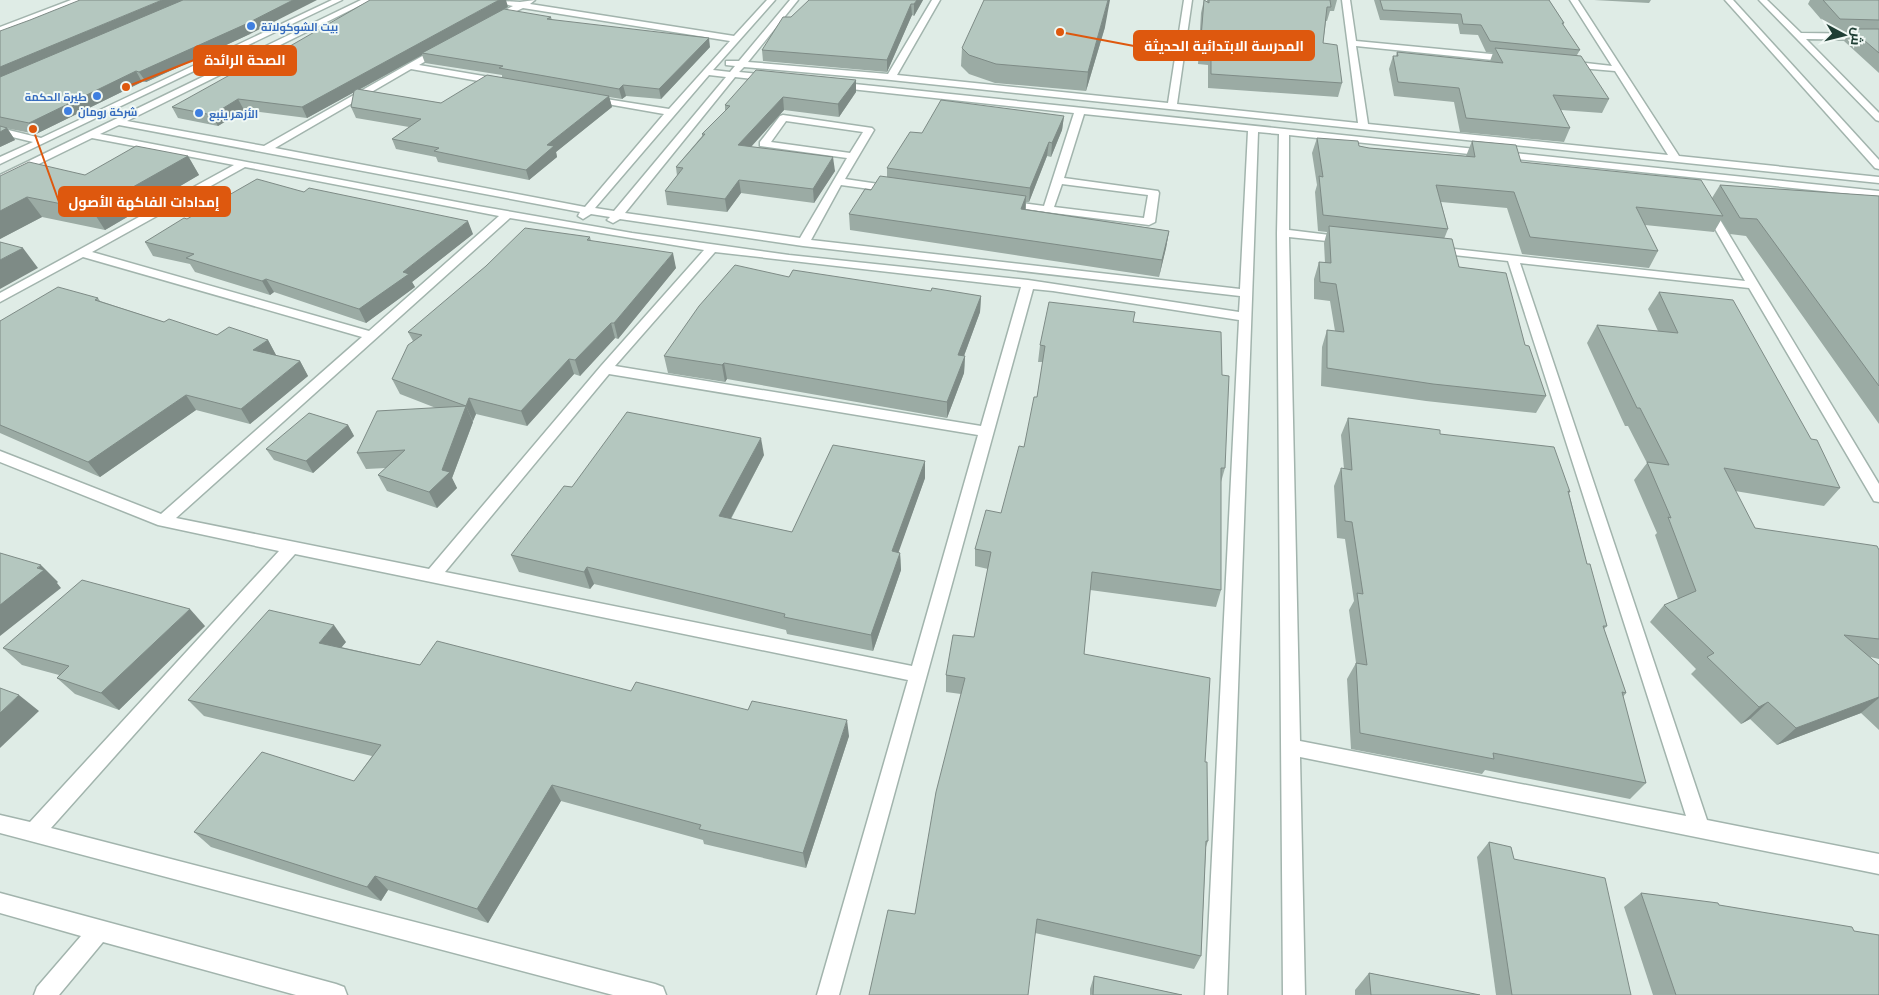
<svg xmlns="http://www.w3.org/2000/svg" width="1879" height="995" viewBox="0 0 1879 995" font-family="'Noto Sans',Cairo,sans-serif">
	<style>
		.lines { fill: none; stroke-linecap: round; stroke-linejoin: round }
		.minor-casing { stroke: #a2b4ad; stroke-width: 3 }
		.minor { fill: #fff; fill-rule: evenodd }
		.wall { fill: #9baba4; fill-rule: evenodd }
		.shaded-wall { fill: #7e8b86 }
		.building { fill: #b4c7bf; stroke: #7e8b86 }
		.shop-dot { fill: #3f7fe0; stroke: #f0f8f4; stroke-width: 2 }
		.labels { text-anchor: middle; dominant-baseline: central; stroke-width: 4; stroke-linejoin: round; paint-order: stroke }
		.far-shop-label { font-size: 11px; font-weight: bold; fill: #366cbe; stroke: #f0f8f4; text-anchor: start }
		.leader { fill: none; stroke: #de580e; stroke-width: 2 }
		.callout-dot { fill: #de580e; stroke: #f0f8f4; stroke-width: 2 }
		.callout { fill: #de580e; stroke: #de580e; stroke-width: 2 }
		.callout-label { font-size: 14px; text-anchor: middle; font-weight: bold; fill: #fff }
	</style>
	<rect width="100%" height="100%" fill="#dfece6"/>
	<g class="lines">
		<defs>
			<g id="minor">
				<polygon points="71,0 82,0 0,33 0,27"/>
				<polygon points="332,0 342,0 0,164 0,157 33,142 0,134 0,128 41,138"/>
				<path d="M361 0H371L127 121 264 146 440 46 443 47V51L419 65 501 79 506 82 501 85 411 69 275 148 585 207 664 114 590 101 587 100V96L669 109 730 41 523 8 495 21 491 19 492 17 513 6 486 0 520 2 535 0 530 4 734 36 767 0H775L713 70 730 72 735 66 726 65V61H739L790 0H798L748 62 888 74 932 0H940L897 75 1168 103 1184 0H1192L1177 104 1358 123 1342 0H1350L1356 41 1512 56 1516 59 1512 62 1356 46 1368 124 1668 155 1615 71 1568 67 1564 64 1568 61 1612 66 1570 0H1578L1679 156 1879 177V183L891 80 744 67 739 72 770 75 775 78 770 81 735 77 625 213 800 238 847 158 760 146V142L780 116 783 115 872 128 874 130 845 179 892 186 897 189 892 192 841 185 811 240 1240 289 1248 131 1084 114 1064 178 1158 191 1159 193 1155 222 1149 225 1007 207 1002 204 1007 201 1044 206 1074 113 832 87 830 85 835 82 1879 191V197L1289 135V230L1346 237 1352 240 1346 243 1289 237 1300 741 1686 816 1508 261 1436 253 1430 250 1436 247 1745 281 1703 208 1708 205 1713 208 1879 484V502L1874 501 1749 288 1520 263 1707 820 1879 854V874L1300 757 1305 995H1283L1277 233 1279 134 1258 132 1227 995H1205L1239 320 1053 291 1033 289 839 995H817L908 680 295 554 51 828 655 984 663 987 666 995H613L0 833V815L30 822 279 551 158 525 0 462V451L161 514 362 337 83 257 0 302V293L234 165 92 138 4 181 0 182V175ZM709 75 726 77 614 211 595 208ZM786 121 863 132 850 153 771 142ZM119 125 580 212 578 216 583 219 591 214 610 217 607 220 613 223 620 219 803 246 1240 296 1239 312 1028 280 789 255 632 233 478 206 100 134ZM245 167 499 216 369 331 92 252ZM1062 184 1148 195 1144 218 1054 207ZM510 218 704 250 601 366 429 569 176 518ZM715 252 1021 287 981 426 615 366ZM609 374 978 435 912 666 445 572Z"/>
				<polygon points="1725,0 1733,0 1879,160 1879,169 1875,168"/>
				<polygon points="1759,0 1767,0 1801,33 1879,34 1879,40 1806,39 1879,113 1879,121 1876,120"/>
				<polygon points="0,893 336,984 344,987 347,995 296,995 103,942 59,995 34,995 37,987 81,936 0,913"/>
			</g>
		</defs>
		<use href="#minor" class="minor-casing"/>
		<use href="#minor" class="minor"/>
	</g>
	<g class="wall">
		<polygon points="923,0 914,16 912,15 887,72 763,61 762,50 791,17"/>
		<polygon points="1204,0 1207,2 1207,0 1337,0 1334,11 1330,11 1327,21 1326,21 1323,43 1342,83 1338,97 1208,88 1208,65 1198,64 1201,13"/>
		<polygon points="1374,0 1549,0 1564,23 1563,25 1580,50 1577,55 1609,99 1602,113 1561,110 1570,128 1564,142 1460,132 1454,102 1394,96 1389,69 1393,56 1396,56 1397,52 1491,62 1490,61 1493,53 1486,52 1478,35 1460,34 1458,24 1380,20"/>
		<polygon points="1594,0 1651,0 1649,3"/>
		<polygon points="1810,0 1879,0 1879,73 1844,41 1849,32 1832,32 1808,4"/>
		<path d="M508 7 492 16 551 17 552 20 710 47 661 99 626 96 622 99 609 97 612 107 556 152 557 157 529 180 438 162 436 157 396 149 392 139 409 127 356 118 351 107 354 92 307 118 244 110 218 126 178 118 172 107 271 57ZM422 55 425 63 502 75V78L441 103 359 90Z"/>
		<polygon points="1105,27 1086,91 995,83 969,74 961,66 962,48"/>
		<polygon points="0,31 250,34 146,82 142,82 36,134 5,128 7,128 15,140 0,147"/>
		<polygon points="856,80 856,92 839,117 784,110 751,147 835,171 814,203 741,193 727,212 667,205 665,191 677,176 676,167 702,136 702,134 725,111 725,105"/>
		<polygon points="1064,116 1062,130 1051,157 1047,156 1029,202 1026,202 1026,209 1169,231 1166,248 1159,277 850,230 849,214 871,190 887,177 887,168 922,133"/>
		<polygon points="1317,138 1369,148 1466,156 1472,141 1521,162 1712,198 1720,185 1879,196 1879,424 1746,236 1730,234 1721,220 1714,232 1645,225 1658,251 1649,268 1522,254 1507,208 1441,202 1448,229 1444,239 1459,267 1525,345 1546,396 1536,413 1426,401 1321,386 1322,347 1327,330 1335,331 1330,301 1314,299 1314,279 1319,262 1325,263 1324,243 1327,232 1318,231 1315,192 1317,185 1312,153"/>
		<polygon points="188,156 199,175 105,230 42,217 0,239 0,176 85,175"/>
		<polygon points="304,192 473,234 412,282 415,287 366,323 274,292 270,295 195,272 190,264 153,256 145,242 187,219"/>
		<polygon points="590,237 591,241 676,268 618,339 615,338 580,376 574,374 527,426 476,414 473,421 472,421 473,422 452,478 457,488 437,508 387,491 378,475 386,468 366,469 357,453 436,408 400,394 392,379 413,341 408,332"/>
		<polygon points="789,277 981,296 980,312 964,356 965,356 964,373 947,418 727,379 725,382 668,373 664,356"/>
		<polygon points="1659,292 1811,439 1840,488 1824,506 1735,491 1755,528 1879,550 1879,659 1870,657 1879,665 1879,730 1861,713 1777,745 1750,719 1741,724 1691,674 1696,669 1650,622 1664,605 1678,599 1655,535 1657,533 1634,480 1647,463 1628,426 1625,426 1587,343 1597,325 1658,331 1648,309"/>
		<polygon points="98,298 100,301 164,322 217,335 268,340 276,355 275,355 300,361 308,376 250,424 196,410 100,477 0,433 0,321"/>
		<polygon points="1133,322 1222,375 1225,468 1221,482 1221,590 1216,607 1090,590 1084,654 1205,762 1208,841 1206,847 1201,956 1194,969 1035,933 915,914 961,694 946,692 946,675 974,637 988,569 975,566 975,549 1001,513 1024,447 1037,397 1043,362 1038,362 1040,345"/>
		<polygon points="1348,418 1440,434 1570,492 1569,493 1587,564 1607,626 1604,629 1626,693 1623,697 1646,783 1630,799 1485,770 1482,774 1351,749 1347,679 1356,663 1349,610 1354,601 1345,539 1337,538 1334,486 1341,468 1344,469 1341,435"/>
		<polygon points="348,425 354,436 313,473 274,460 266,449"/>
		<polygon points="764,455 731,519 792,532 925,461 925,478 898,552 900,553 901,570 873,651 787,634 786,630 594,584 590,589 519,572 511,555 572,487"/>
		<polygon points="205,626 119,710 75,694 57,678 59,675 22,665 3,648"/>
		<polygon points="346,642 341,647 420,665 631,691 849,736 806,868 704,844 703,840 561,801 488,923 388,890 381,901 211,847 194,832 354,781 372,756 204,716 188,700"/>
		<polygon points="1489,842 1514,859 1631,995 1496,995 1477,857"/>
		<polygon points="1641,893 1719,905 1879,995 1653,995 1624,907"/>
		<polygon points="1369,973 1480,995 1355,995 1355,990"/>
		<polygon points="1094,976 1182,995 1090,995 1090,989"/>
	</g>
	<g class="shaded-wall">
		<polygon points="162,0 191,0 0,81 0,67"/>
		<polygon points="293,0 317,0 250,34 146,82 139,72"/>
		<polygon points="499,0 506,0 508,7 424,54 422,53 422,55 307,118 302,107"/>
		<polygon points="917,0 923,0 914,16 914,4"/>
		<polygon points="1108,0 1110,0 1105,27 1086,91 1088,72"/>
		<polygon points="911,4 912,15 887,72 887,60"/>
		<polygon points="709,38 710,47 661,99 659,89"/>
		<polygon points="136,71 142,82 36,134 29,123"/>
		<polygon points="856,80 856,92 839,117 838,104"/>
		<polygon points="623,85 626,96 622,99 619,89"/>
		<polygon points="609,96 612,107 556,152 557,157 529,180 526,170 547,145"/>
		<polygon points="783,97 784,110 740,159 738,145"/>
		<polygon points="238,99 244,110 218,126 212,115"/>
		<polygon points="1064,116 1062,130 1051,157 1052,143"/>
		<polygon points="7,128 15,140 0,147 0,132"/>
		<polygon points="1049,142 1047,156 1029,202 1030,188"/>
		<polygon points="188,156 199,175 105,230 92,210"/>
		<polygon points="833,157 835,171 814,203 813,189"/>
		<polygon points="739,180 741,193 727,212 725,199"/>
		<polygon points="1026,196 1025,212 1021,209"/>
		<polygon points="27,197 42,217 0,239 0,211"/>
		<polygon points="468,221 473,234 412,282 415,287 366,323 359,309 403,272"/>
		<polygon points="1169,231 1166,248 1159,277 1162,260"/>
		<polygon points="23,248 38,268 0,289 0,260"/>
		<polygon points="673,253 676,268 618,339 614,323"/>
		<polygon points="266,279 274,292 270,295 262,281"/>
		<polygon points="981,296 980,312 958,372 958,355"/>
		<polygon points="611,323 615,338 580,376 575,360"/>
		<polygon points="268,340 276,355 262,364 253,350"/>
		<polygon points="965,356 964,373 947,418 947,402"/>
		<polygon points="569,359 574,374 527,426 521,411"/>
		<polygon points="300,361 308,376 250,424 241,409"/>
		<polygon points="724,363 727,379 725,382 722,365"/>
		<polygon points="186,395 196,410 100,477 88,462"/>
		<polygon points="469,398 476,414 473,421 466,406"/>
		<polygon points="466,406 473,422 452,478 457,488 437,508 429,492 442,470"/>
		<polygon points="348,425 354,436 313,473 306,461"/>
		<polygon points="761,438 764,455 723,533 719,516"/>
		<polygon points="925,461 925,478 893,568 892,551"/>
		<polygon points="900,553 901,570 873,651 871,635"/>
		<polygon points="41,565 58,582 57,583 61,588 0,636 0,605"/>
		<polygon points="587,567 594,584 590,589 584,572"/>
		<polygon points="190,609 205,626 119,710 101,693"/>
		<polygon points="334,625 346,642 332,659 319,643"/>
		<polygon points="19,695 39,711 0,748 0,713"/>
		<polygon points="1879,697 1879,698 1861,713 1777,745 1796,728"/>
		<polygon points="1768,702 1750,719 1741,724 1759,707"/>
		<polygon points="847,720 849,736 806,868 803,853"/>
		<polygon points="552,785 561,801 488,923 477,909"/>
		<polygon points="375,876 388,890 381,901 367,887"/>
	</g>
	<g class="building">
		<polygon points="80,0 162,0 0,67 0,31 30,20"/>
		<polygon points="183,0 293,0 246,24 139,72 136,71 29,123 0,117 0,77"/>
		<polygon points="370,0 499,0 302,107 238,99 212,115 172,107 264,56 271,57"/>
		<polygon points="809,0 917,0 914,4 911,4 887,60 762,50 783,17 791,17"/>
		<polygon points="984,0 1108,0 1088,72 996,64 969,55 962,48"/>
		<polygon points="1204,0 1209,3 1209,0 1330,0 1331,7 1327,7 1323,43 1337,45 1342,83 1211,74 1211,51 1200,50"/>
		<polygon points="1380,0 1549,0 1564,23 1562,23 1580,50 1490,41 1481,25 1463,24 1461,14 1383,10"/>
		<polygon points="1823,0 1879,0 1879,20 1840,19"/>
		<polygon points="504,9 551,17 547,19 709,38 659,89 623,85 619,89 499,68 503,66 422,53"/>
		<polygon points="1851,29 1879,29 1879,53"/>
		<polygon points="1495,48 1581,56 1609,99 1553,95 1570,128 1466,118 1459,88 1398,82 1393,56 1398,56 1397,52 1503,63"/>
		<polygon points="756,70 856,80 838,104 783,97 738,145 833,157 813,189 739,180 725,199 665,191 683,168 676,167 705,134 702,134 730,106 725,105"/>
		<polygon points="487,75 609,96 547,145 554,146 526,170 434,151 439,148 392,139 421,119 351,107 354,91 357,89 441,103"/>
		<polygon points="941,100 1064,116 1052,143 1049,142 1030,188 887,168 910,132 922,133"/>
		<polygon points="0,126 7,128 0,132"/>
		<polygon points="1317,138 1358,141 1359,146 1369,148 1475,157 1472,141 1516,145 1521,162 1701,180 1723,216 1636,207 1658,251 1530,237 1514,192 1436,185 1448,229 1323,215 1319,176 1323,177"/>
		<polygon points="136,146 188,156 92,210 27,197 0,211 0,176 29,162 85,175"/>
		<polygon points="880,176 1026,196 1021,209 1169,231 1162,260 849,214 865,189 871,190"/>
		<polygon points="257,179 304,192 309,188 468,221 403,272 409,274 359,309 266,279 262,281 186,258 194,254 145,242 184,218 187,219"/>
		<polygon points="1720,185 1879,196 1879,386 1757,219 1740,218"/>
		<polygon points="1329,226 1452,239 1459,267 1506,273 1525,345 1529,346 1546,396 1433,384 1327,368 1327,330 1344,332 1336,284 1320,282 1319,262 1331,263"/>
		<polygon points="525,228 590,237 587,240 673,253 614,323 611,323 575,360 569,359 521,411 469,398 466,406 392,379 408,345 422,335 408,332 486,266"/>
		<polygon points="0,242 23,248 0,260"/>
		<polygon points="735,265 789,277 793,270 931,291 932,288 981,296 958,355 965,356 947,402 724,363 722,365 664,356 699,306"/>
		<polygon points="58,287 98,298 95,300 164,322 169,319 217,335 229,327 268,340 253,350 300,361 241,409 186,395 88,462 0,425 0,321"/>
		<polygon points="1659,292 1733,300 1811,439 1817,440 1840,488 1724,468 1755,528 1877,546 1879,550 1879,639 1844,635 1879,665 1879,697 1796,728 1768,702 1759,707 1707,657 1714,653 1664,605 1696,591 1668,517 1671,518 1647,462 1669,465 1640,408 1637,408 1597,325 1678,333"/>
		<polygon points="1049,302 1135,312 1133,322 1221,332 1222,375 1229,376 1225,468 1221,468 1221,590 1092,572 1084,654 1210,678 1205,762 1207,762 1208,841 1206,841 1201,956 1037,919 1028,995 869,995 888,910 915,914 936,792 965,678 946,675 953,635 974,637 991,552 975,549 986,510 1001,513 1019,446 1024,447 1034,397 1037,397 1045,346 1040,345"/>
		<polygon points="466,406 442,470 450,472 429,492 378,475 405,450 357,453 377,411"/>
		<polygon points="627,412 761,438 719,516 792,532 833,445 925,461 892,551 900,553 871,635 784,617 785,614 587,567 584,572 511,555 564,486 572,487"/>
		<polygon points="309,413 348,425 306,461 266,449"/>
		<polygon points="1348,418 1440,430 1440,434 1554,447 1570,492 1568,491 1587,564 1590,564 1607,626 1603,626 1626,693 1622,692 1646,783 1493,753 1494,759 1360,733 1356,663 1367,665 1357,593 1363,594 1352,522 1345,521 1341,468 1352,470"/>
		<polygon points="0,553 41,565 37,568 44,570 0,605"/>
		<polygon points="82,580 190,609 101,693 57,678 69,666 3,648"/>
		<polygon points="269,610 334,625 319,643 420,665 437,641 631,691 636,682 748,710 752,701 847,720 803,853 699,829 701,825 552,785 477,909 375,876 367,887 194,832 262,752 354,781 381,745 188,700"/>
		<polygon points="0,688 19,695 0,713"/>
		<polygon points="1489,842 1511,847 1514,859 1605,878 1631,995 1512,995"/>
		<polygon points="1641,893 1718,903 1719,905 1852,927 1854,931 1879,935 1879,995 1676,995"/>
		<polygon points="1369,973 1480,995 1371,995"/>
		<polygon points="1094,976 1182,995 1093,995"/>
	</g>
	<g class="shop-dot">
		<circle cx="251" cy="26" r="5"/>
		<circle cx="97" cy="96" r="5"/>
		<circle cx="68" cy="111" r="5"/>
		<circle cx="199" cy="113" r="5"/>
	</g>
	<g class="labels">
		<g class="far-shop-label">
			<text x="261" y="26">بيت الشوكولاتة</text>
			<text x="87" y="96" text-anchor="end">طيرة الحكمة</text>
			<text x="78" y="111">شركة رومان</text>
			<text x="209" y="113">الأزهر ينبع</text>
		</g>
	</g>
	<path class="leader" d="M1060 32L1134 46M126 87L194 60M33 129L59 202"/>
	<g class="callout-dot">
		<circle cx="1060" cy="32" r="5"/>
		<circle cx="126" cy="87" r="5"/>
		<circle cx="33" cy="129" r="5"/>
	</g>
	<g class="callout">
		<rect x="1134" y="31" width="180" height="29" rx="5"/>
		<rect x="194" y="46" width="102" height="29" rx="5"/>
		<rect x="59" y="187" width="171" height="29" rx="5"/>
	</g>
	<g class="callout-label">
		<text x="1224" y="51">المدرسة الابتدائية الحديثة</text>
		<text x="245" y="65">الصحة الرائدة</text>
		<text x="144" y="207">إمدادات الفاكهة الأصول</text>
	</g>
	<g transform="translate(1844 35) rotate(97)" stroke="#f0f8f4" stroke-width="4" paint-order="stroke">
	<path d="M0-4L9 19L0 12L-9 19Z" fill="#1f3e34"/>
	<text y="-8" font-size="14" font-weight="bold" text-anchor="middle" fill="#1f3e34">ش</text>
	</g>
</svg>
